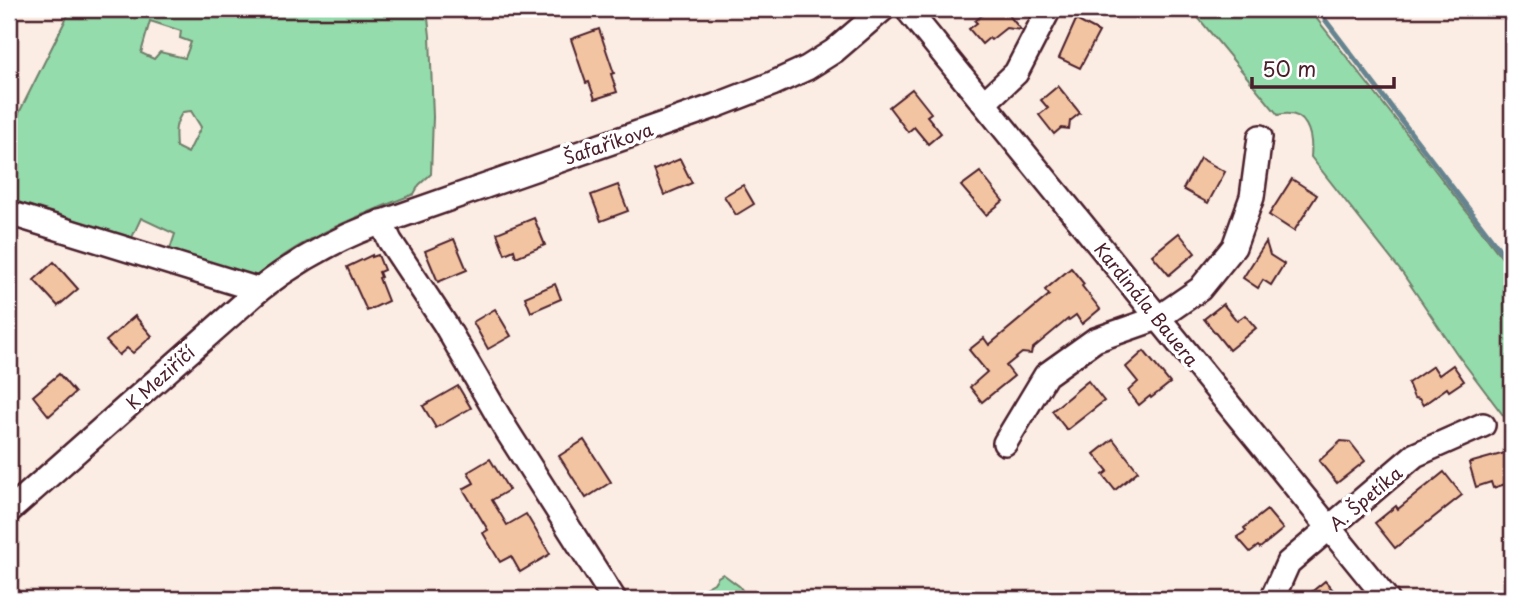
<svg xmlns="http://www.w3.org/2000/svg" width="1521" height="608" viewBox="0 0 1521 608" font-family="'Playpen Sans',sans-serif">
	<style>
		.green { fill: #94dcab; stroke: #6f7e6b; stroke-width: 2; fill-rule: evenodd }
		.lines { fill: none; stroke-linecap: round; stroke-linejoin: round }
		.stream { stroke: #66848f; stroke-width: 5 }
		.building { fill: #f2c4a2; stroke: #4a1f2b; stroke-width: 2 }
		.minor-casing { stroke: #4a1f2b; stroke-width: 28 }
		.minor { stroke: #fff; stroke-width: 23 }
		.labels { text-anchor: middle; dominant-baseline: central; stroke-width: 7; stroke-linejoin: round; paint-order: stroke }
		.street-label { font-size: 18px; fill: #4a1f2b; stroke: #fff }
	</style>
	<rect width="100%" height="100%" fill="#fbede3"/>
	<filter id="ink" filterUnits="userSpaceOnUse"><feTurbulence type="fractalNoise" baseFrequency=".0143" numOctaves="2"/><feDisplacementMap in="SourceGraphic" scale="14" xChannelSelector="R" yChannelSelector="G"/><feConvolveMatrix kernelMatrix="1 2 1 2 8 2 1 2 1" color-interpolation-filters="sRGB"/></filter>
	<g filter="url(#ink)">
		<g class="green">
			<path d="M71 9H427L430 36 433 117 431 174 419 185 414 194C355 217 295 240 248 284L167 258 175 234 141 218 129 244 9 203V114L18 115ZM150 21 181 31 180 38 191 42 185 58 160 52 154 59 141 53ZM191 111 201 127 188 153 176 147C175 132 174 124 183 112Z"/>
			<path d="M1191 9H1309L1418 148 1512 271V427L1457 354 1403 274 1311 157C1313 134 1307 108 1278 115Z"/>
			<polygon points="723,574 739,586 749,599 691,599 705,588 714,583 718,577"/>
		</g>
		<g class="lines">
			<polyline class="stream" points="1317,9 1512,266"/>
		</g>
		<g class="building">
			<polygon points="990,9 1004,9 1021,30 1006,28 991,40 989,38 982,44 969,29 977,23 975,21"/>
			<polygon points="1076,20 1099,32 1080,68 1059,58"/>
			<polygon points="599,29 614,73 611,74 617,92 595,99 589,82 586,83 571,39"/>
			<polygon points="1058,86 1080,113 1070,121 1069,129 1061,128 1054,134 1039,115 1048,108 1041,100"/>
			<polygon points="912,89 931,113 927,116 941,133 928,144 914,127 908,132 889,107"/>
			<polygon points="1200,158 1225,172 1208,203 1183,189"/>
			<polygon points="680,159 692,183 664,195 654,170"/>
			<polygon points="980,172 1003,201 986,215 961,186"/>
			<polygon points="1292,179 1317,195 1294,231 1269,215"/>
			<polygon points="618,185 628,211 601,221 591,195"/>
			<polygon points="743,185 754,204 736,215 724,196"/>
			<polygon points="534,218 545,245 516,257 514,250 505,254 497,233"/>
			<polygon points="1179,233 1195,253 1169,275 1152,255"/>
			<polygon points="454,239 467,270 438,282 425,251"/>
			<polygon points="1266,242 1270,255 1284,264 1271,285 1263,280 1258,288 1243,278"/>
			<polygon points="372,255 372,257 378,255 384,270 379,272 381,277 379,278 388,301 367,311 347,267"/>
			<polygon points="54,262 78,289 58,306 34,280"/>
			<polygon points="1071,268 1084,284 1082,286 1100,309 1082,324 1076,315 1069,320 1068,319 1032,349 1031,354 1022,353 1006,366 1014,376 982,402 970,387 987,372 969,350 984,338 989,345 1049,295 1045,290"/>
			<polygon points="555,284 561,299 531,312 525,297"/>
			<polygon points="1223,304 1237,321 1245,315 1256,328 1229,350 1204,319"/>
			<polygon points="495,309 511,336 488,349 473,322"/>
			<polygon points="135,316 152,336 133,353 127,348 119,355 106,341"/>
			<polygon points="1144,351 1170,383 1151,398 1150,396 1139,405 1128,391 1138,382 1126,367"/>
			<polygon points="1453,365 1464,381 1449,391 1447,388 1423,405 1419,399 1414,398 1408,383 1433,366 1439,375"/>
			<polygon points="59,374 75,393 49,416 33,396"/>
			<polygon points="1088,381 1104,401 1067,430 1052,411"/>
			<polygon points="458,386 471,408 436,428 423,406"/>
			<polygon points="1113,439 1138,471 1115,490 1103,475 1108,471 1094,454"/>
			<polygon points="584,440 611,482 586,498 559,456"/>
			<polygon points="1341,441 1350,442 1365,461 1337,483 1319,461"/>
			<polygon points="1512,451 1512,482 1493,488 1491,482 1476,487 1469,463"/>
			<polygon points="490,459 509,490 492,500 507,525 526,514 550,554 520,572 511,556 500,562 483,533 488,530 463,489 474,483 468,472"/>
			<polygon points="1444,472 1462,495 1395,548 1375,523 1396,506 1398,509"/>
			<polygon points="1267,510 1283,529 1260,548 1258,546 1250,552 1237,537 1246,531 1244,528"/>
			<polygon points="1325,581 1341,599 1303,599"/>
		</g>
		<g class="lines">
			<defs>
				<g id="minor">
					<polyline points="907,9 1387,599"/>
					<polyline points="984,103 1016,73 1049,9"/>
					<polyline points="9,213 259,290"/>
					<polyline points="381,222 390,241 445,324 507,431 614,599"/>
					<polyline points="1005,443 1046,375 1095,340 1158,318 1200,289 1234,247 1252,197 1260,137"/>
					<path d="M9 511 259 290C295 262 332 241 374 225L715 106 772 84 807 68 834 51 883 9"/>
					<polyline points="1272,599 1288,563 1415,455 1483,425"/>
				</g>
			</defs>
			<use href="#minor" class="minor-casing"/>
			<use href="#minor" class="minor"/>
		</g>
	</g>
	<g class="labels">
		<g class="street-label">
			<text transform="translate(608 143) rotate(-19)">Šafaříkova</text>
			<text transform="translate(1147 304) rotate(51)">Kardinála Bauera</text>
			<text transform="translate(160 377) rotate(-42)">K Meziříčí</text>
			<text transform="translate(1365 498) rotate(-40)">A. Špetíka</text>
		</g>
	</g>
	<rect width="1521" height="608" fill="none" stroke="#fff" stroke-width="35"/>
	<rect x="18" y="18" width="1486" height="573" fill="none" stroke="#4a1f2b" stroke-width="2.5" filter="url(#ink)"/>
	<path d="M1252 77v10h142v-10" fill="none" stroke="#4a1f2b" stroke-width="3.5"/>
	<text x="1262" y="77" font-size="21" fill="#4a1f2b" stroke="#ffffff" stroke-width="5" paint-order="stroke">50 m</text>
</svg>
